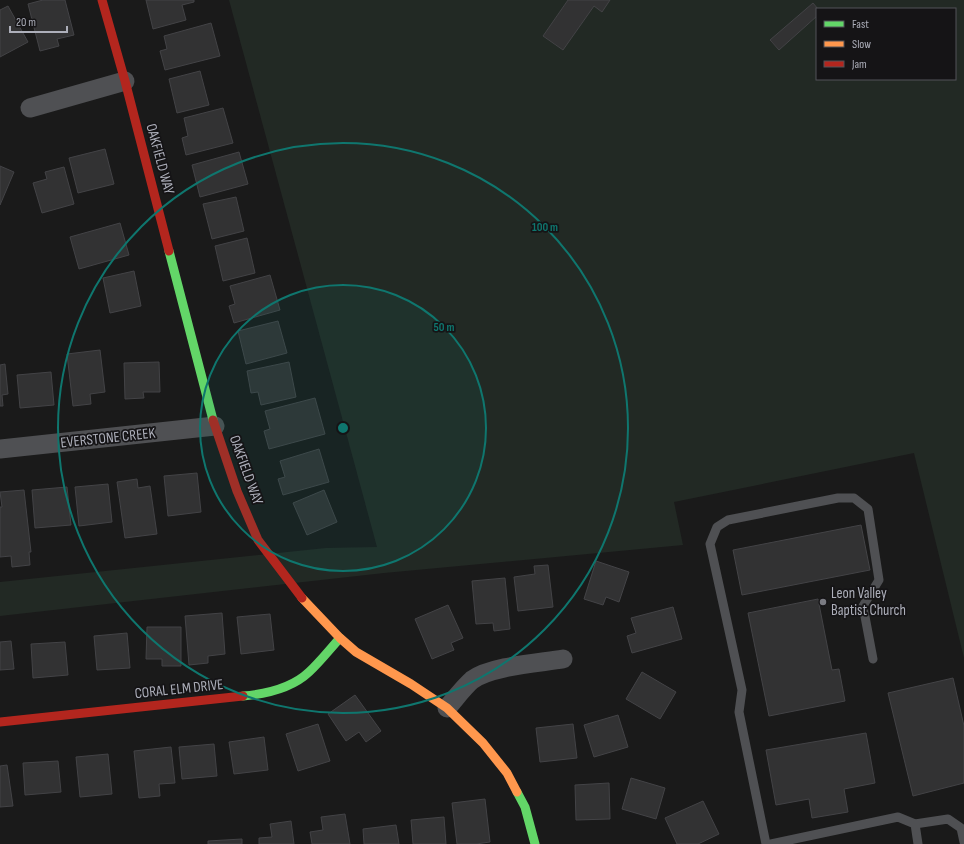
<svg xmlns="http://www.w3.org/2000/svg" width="964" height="844" viewBox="0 0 964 844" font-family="'Sofia Sans Condensed',sans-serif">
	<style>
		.green { fill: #222924; fill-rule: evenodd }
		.building { fill: #323233; stroke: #434346 }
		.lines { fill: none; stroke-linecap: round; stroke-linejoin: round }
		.lane { stroke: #4f5053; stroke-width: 9 }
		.street { stroke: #4f5053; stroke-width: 19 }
		.fast { stroke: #63d668; stroke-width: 9 }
		.slow { stroke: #ff974d; stroke-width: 9 }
		.jam { stroke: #b3261e; stroke-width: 9 }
		.ring { fill: none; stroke: #0f766e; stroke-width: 2 }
		.poi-dot { fill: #7a7b82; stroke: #151416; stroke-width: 1.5 }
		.labels { text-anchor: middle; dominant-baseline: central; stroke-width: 3.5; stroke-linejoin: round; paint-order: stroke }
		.street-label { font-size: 15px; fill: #adafba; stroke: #151416 }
		.poi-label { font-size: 15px; fill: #adafba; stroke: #151416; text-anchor: start }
		.centre { fill: #0f766e; stroke: #151416; stroke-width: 2 }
		.ring-label { font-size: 12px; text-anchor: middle; font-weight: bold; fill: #0f766e; stroke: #151416; stroke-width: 3.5; stroke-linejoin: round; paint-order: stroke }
	</style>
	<rect width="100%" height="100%" fill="#1a1a1a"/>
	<path class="green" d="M229 0H568L543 36 563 50 594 6 602 11 610 0H964V658L914 453 674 502 683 545 384 573 0 616V582L326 548 377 547ZM813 3 818 9H955V79H817V16L779 50 770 41Z"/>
	<g class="building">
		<polygon points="43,0 65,0 74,35 57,39 59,46 40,51 28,4"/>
		<polygon points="146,0 194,0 194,2 182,5 186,20 153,29"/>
		<polygon points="568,0 610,0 602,12 594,6 563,50 543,36"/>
		<polygon points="813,3 818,9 817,9 817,16 779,50 770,40"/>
		<polygon points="8,6 28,42 0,57 0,10"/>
		<polygon points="211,23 220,56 165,70 160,51 167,49 164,36"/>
		<polygon points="200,71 209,105 177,113 169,79"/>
		<polygon points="223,108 233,143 186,155 182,138 188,136 184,118"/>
		<polygon points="105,149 114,184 78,193 69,158"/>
		<polygon points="239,152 248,184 200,197 192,165"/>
		<polygon points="0,166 14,172 0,205"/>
		<polygon points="64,167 74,204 42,213 33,183 47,179 45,172"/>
		<polygon points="236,197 244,231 212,239 203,204"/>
		<polygon points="120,223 129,255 79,269 70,237"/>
		<polygon points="247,238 255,273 223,281 215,246"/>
		<polygon points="134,271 141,306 110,313 103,278"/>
		<polygon points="270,275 280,310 234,323 229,306 235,304 230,286"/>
		<polygon points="278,321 287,353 246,364 238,331"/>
		<polygon points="100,350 105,392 90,394 91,404 73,406 67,354"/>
		<polygon points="159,362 160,392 143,392 144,398 125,399 124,363"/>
		<polygon points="289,362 296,397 261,405 258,392 251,393 247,371"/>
		<polygon points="5,364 8,394 2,395 3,406 0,406 0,365"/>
		<polygon points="51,372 54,405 20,408 17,375"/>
		<polygon points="315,398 325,434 269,449 264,431 270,429 265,411"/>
		<polygon points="319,449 329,482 283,495 278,479 285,477 280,461"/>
		<polygon points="197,473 201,512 168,516 164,476"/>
		<polygon points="137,479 138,488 150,486 157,534 125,538 117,482"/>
		<polygon points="108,484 112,522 79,526 75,487"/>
		<polygon points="67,487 71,525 35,528 32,490"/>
		<polygon points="24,490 31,552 29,552 30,565 12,567 11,556 0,557 0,507 2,507 0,492"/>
		<polygon points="324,490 337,522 307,535 293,503"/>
		<polygon points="861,525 870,570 742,595 733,550"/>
		<polygon points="596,561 629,572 619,602 606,597 603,605 584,599"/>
		<polygon points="548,565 553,607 518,611 514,577 535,574 534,566"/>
		<polygon points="505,578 510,629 494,631 493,623 476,624 472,581"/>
		<polygon points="818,599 832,670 839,669 845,701 769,716 748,613"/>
		<polygon points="448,605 463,638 451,643 454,650 432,659 415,619"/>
		<polygon points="673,607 682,639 632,653 627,636 636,633 631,618"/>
		<polygon points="222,613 225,654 208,656 208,663 189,665 185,616"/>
		<polygon points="270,614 274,650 241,654 237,617"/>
		<polygon points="147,627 181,627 181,666 162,666 162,659 146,659"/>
		<polygon points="127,633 130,668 97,670 94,636"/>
		<polygon points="11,641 14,669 0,670 0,642"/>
		<polygon points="65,642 68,675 33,678 31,644"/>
		<polygon points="642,672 676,692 660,719 626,699"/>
		<polygon points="953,678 964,726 964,783 913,796 888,693"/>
		<polygon points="355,695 381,731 366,742 359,732 346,741 328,714"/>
		<polygon points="618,715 628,747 594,757 584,725"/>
		<polygon points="318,724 330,761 298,771 286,734"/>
		<polygon points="573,724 577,758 540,762 536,728"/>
		<polygon points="866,733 875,783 844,789 848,812 812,818 809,799 776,805 766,750"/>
		<polygon points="264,737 268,770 234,774 229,742"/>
		<polygon points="214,744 217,776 182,779 179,747"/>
		<polygon points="171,747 175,783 159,784 160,796 139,798 134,751"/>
		<polygon points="108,754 112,794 80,797 76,757"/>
		<polygon points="58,761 61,792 25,795 23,763"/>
		<polygon points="7,765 13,806 0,807 0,766"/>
		<polygon points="631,778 665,788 656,819 622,809"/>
		<polygon points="609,783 610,819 576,820 575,785"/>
		<polygon points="485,799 490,842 476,844 457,844 452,803"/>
		<polygon points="703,801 719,834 698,844 677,844 665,818"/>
		<polygon points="345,814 350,844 312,844 310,832 323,830 321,817"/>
		<polygon points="444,817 446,844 413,844 411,820"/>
		<polygon points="291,821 294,844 259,844 259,838 272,837 270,824"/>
		<polygon points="396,825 399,844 364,844 363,829"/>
		<polygon points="242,839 242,844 208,844 208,841"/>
	</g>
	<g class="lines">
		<g class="lane">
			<polyline points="915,824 948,819 961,828 964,842"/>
			<polyline points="766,844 739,712 742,690 710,544 717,527 728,520 838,498 854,498 868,509 879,580 863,606 873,659"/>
			<polyline points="771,844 898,817 915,824 918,844"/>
		</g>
		<g class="street">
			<polyline points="30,108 125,81"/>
			<polyline points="0,449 215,426"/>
			<path d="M447 708C455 699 463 688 472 680 491 666 539 663 563 659"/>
		</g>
		<g class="fast">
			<polyline points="169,251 213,420"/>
			<path d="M243 696C266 694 291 689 309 672 320 662 330 649 340 638"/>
			<polyline points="517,792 525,807 535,844"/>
		</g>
		<polyline class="slow" points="302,598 340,638 356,652 411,684 447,708 483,743 507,773 517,792"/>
		<g class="jam">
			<polyline points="102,0 125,81 169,251"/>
			<polyline points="213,420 237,491 258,540 302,598"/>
			<polyline points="0,722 243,696"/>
		</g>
	</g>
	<circle cx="343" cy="428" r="143" fill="#0f766e" fill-opacity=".12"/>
	<g class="ring">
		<circle cx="343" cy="428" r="143"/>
		<circle cx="343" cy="428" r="285"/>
	</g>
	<circle class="poi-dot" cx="823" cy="602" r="4"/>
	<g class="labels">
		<g class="street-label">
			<text transform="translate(160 159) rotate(75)">OAKFIELD WAY</text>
			<text transform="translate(108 438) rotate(-6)">EVERSTONE CREEK</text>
			<text transform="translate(246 470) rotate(70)">OAKFIELD WAY</text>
			<text transform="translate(179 689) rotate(-6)">CORAL ELM DRIVE</text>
		</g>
		<g class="poi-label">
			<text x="831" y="593">Leon Valley<tspan x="831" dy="17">Baptist Church</tspan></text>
		</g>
	</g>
	<circle cx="343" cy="428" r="6" class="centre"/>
	<g class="ring-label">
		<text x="545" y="231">100 m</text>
		<text x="444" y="331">50 m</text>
	</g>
	<rect x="816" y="8" width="140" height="72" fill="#151416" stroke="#525258"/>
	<rect x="824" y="21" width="20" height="6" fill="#63d668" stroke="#525258"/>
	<text x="852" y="28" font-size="12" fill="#adafba">Fast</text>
	<rect x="824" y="41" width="20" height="6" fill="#ff974d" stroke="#525258"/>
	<text x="852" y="48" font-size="12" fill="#adafba">Slow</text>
	<rect x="824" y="61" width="20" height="6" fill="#b3261e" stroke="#525258"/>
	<text x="852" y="68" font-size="12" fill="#adafba">Jam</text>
	<path d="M10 26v6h57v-6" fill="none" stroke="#adafba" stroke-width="2"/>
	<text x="16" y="26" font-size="12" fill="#adafba" stroke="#151416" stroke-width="3" paint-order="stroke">20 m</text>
</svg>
